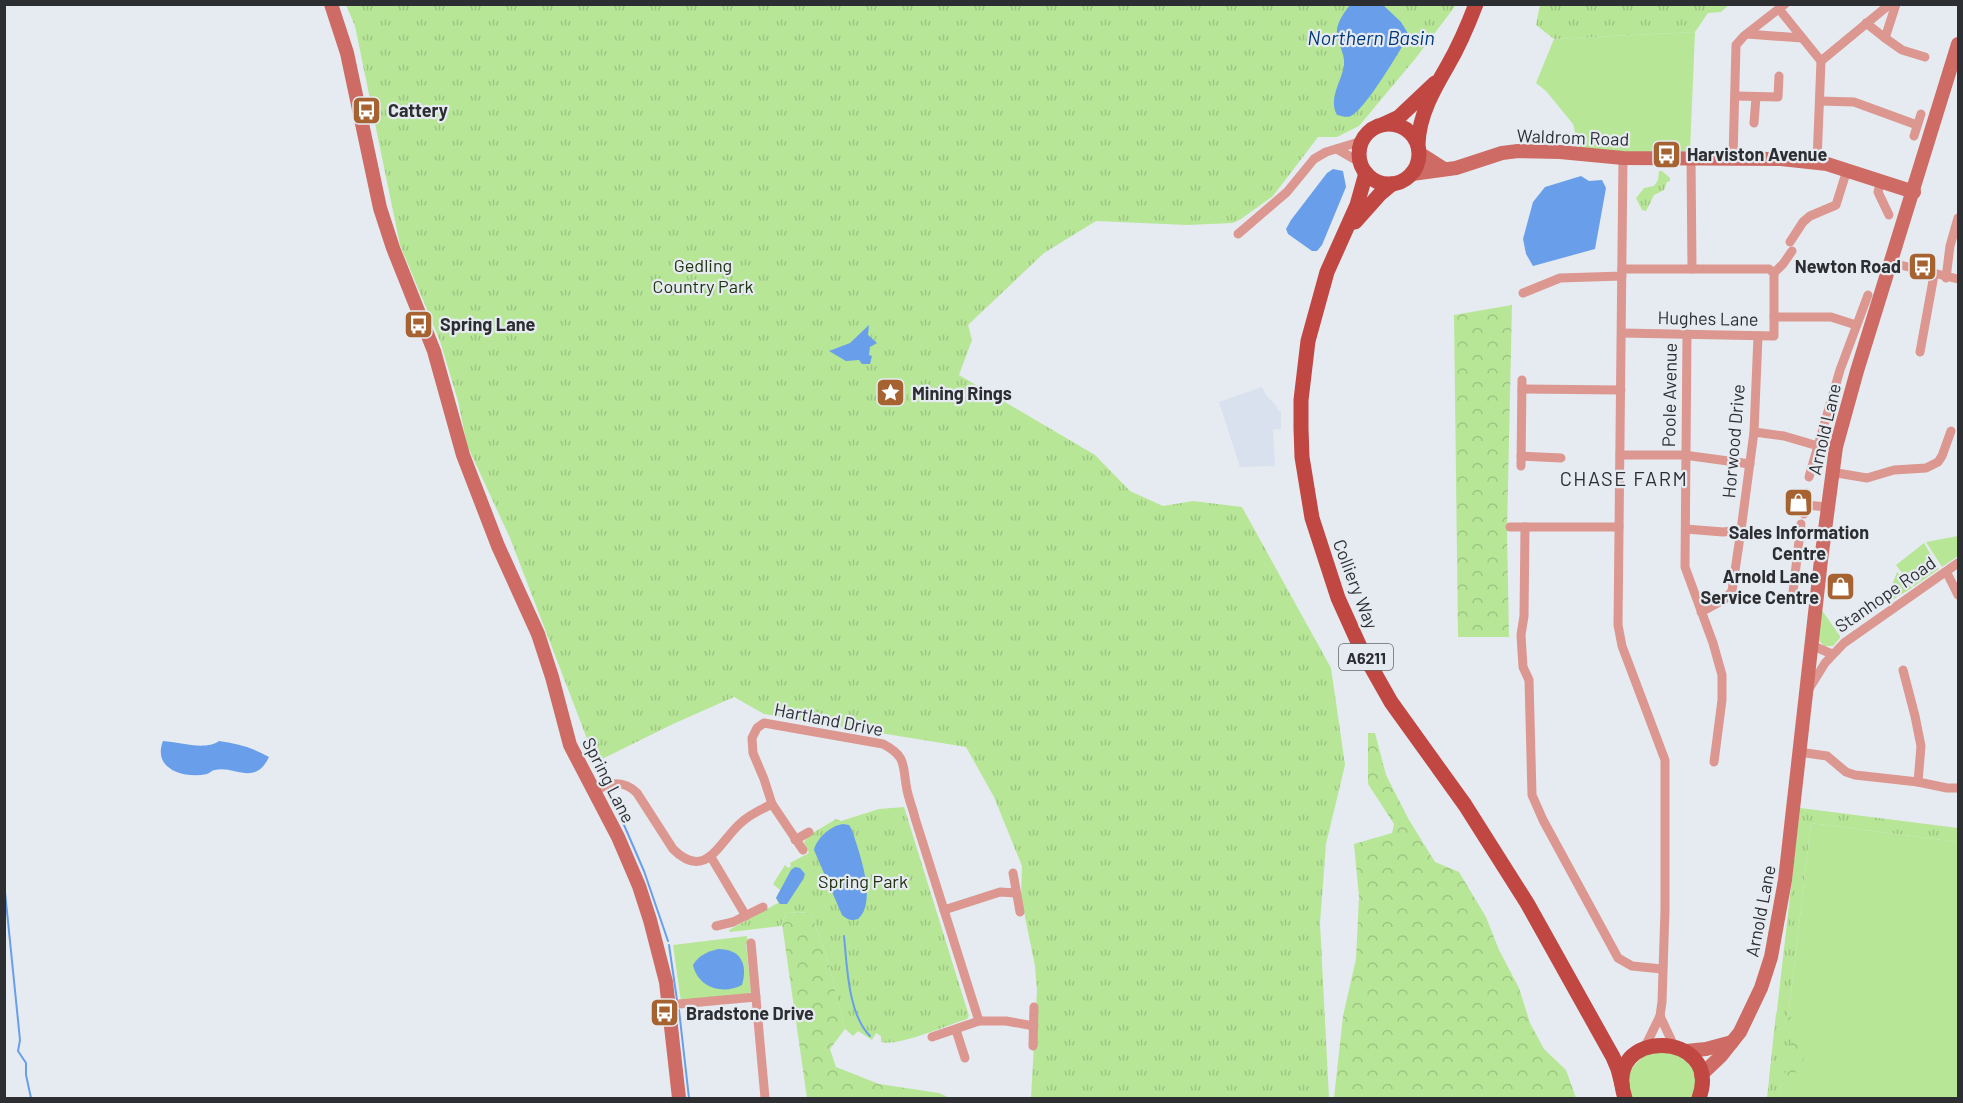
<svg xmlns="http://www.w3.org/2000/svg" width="1963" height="1103" viewBox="0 0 1963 1103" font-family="Barlow,sans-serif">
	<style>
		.built { fill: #d9e1ee }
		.green { fill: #b7e697 }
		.forest { fill: url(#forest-crowns) }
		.park { fill: url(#park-tufts) }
		.water { fill: #699fea }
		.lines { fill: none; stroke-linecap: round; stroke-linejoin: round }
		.stream { stroke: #699fea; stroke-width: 2 }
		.street { stroke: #db9790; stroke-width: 9 }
		.secondary { stroke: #cd6b64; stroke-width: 14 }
		.primary { stroke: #c14743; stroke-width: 15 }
		.labels { text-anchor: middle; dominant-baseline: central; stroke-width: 4.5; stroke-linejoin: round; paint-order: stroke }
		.shield { fill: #e6ebf1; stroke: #64676b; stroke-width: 1.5 }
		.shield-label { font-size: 16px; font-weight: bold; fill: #2c2e31 }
		.poi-label { font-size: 18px; font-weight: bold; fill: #2c2e31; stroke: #e6ebf1; text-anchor: start }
		.street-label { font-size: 18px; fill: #2c2e31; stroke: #e6ebf1 }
		.park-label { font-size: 18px; fill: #213412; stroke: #e6ebf1 }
		.water-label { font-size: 20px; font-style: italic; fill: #01387a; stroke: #e6ebf1 }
		.neighbourhood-label { font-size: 20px; letter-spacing: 1.5px; fill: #2c2e31; stroke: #e6ebf1 }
	</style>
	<defs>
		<pattern id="forest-crowns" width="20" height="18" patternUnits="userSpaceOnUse" patternTransform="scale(1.5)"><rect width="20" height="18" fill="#b7e697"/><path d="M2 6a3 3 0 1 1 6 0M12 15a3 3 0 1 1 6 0" fill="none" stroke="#9ec683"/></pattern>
		<pattern id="park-tufts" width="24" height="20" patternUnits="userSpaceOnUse" patternTransform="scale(1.5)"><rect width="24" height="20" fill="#b7e697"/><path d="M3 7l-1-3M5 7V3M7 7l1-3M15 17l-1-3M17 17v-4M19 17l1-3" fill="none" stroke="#9ec683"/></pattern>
	</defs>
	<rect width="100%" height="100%" fill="#e6ebf1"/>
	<polygon class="built" points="1262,387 1266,395 1278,408 1278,411 1281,411 1281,429 1273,430 1275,466 1240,467 1219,402"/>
	<g class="green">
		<polygon points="1695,32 1690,151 1625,152 1579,147 1573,124 1546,91 1536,83 1554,39"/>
		<polygon points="1958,536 1958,556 1942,567 1926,542"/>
		<polygon points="1924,543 1939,569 1913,587 1896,565"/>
		<polygon points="1897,572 1912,588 1885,604"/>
		<polygon points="1821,609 1840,636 1840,638 1833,646 1824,646 1817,638"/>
		<polygon points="1811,823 1958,842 1958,1098 1777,1098 1788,1066 1788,1018"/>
		<polygon points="747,936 748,944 746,944 751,991 749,995 681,1002 673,945"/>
		<path d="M1649 1051H1672L1691 1065 1696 1075 1694 1098H1630C1622 1076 1633 1065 1649 1051Z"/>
	</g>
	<g class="forest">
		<polygon points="1512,305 1507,531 1509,637 1458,637 1454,315"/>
		<polygon points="1368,733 1375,733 1386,775 1409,820 1435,862 1459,872 1486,917 1499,950 1519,988 1530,1023 1544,1049 1566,1070 1576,1098 1334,1098 1343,1016 1356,959 1359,897 1354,844 1392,833 1394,824 1368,784"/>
		<polygon points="786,912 811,913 827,958 845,1029 830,1049 836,1067 879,1084 939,1093 950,1098 807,1098 782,924"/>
		<polygon points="1776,1013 1790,1015 1807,1054 1789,1083 1769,1080"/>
	</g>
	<g class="park">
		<polygon points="346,5 1456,5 1415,59 1359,126 1337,137 1318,137 1273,196 1241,219 1233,223 1187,225 1096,221 1044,253 968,325 972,340 959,375 1095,455 1130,491 1163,506 1193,501 1242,507 1331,668 1345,765 1326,844 1320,923 1329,1098 1031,1098 1037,991 1035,966 1021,897 1022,866 994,797 966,747 764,714 734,697 673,724 596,762 510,538 467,445 458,401 440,341 400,245 355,26"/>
		<polygon points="1540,5 1540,4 1729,5 1721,12 1708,13 1695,32 1554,39 1536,25"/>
		<polygon points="1659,171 1662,171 1670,178 1670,181 1667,182 1664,190 1654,195 1646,211 1642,210 1636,198 1644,188 1654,186 1658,180"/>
		<path d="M904 807 969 1016 967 1019C947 1025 898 1047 881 1042V1036L876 1033 872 1040 858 1031 853 1036 845 1029 827 958 811 913 786 912 781 926 730 932 729 930 778 903 776 898 780 890 773 884 785 865 788 868 791 866 790 863 809 853 804 842 811 834 836 819 841 821 879 809Z"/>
		<path d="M1800 808 1958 828V842L1811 823 1788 1018C1795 1050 1787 1069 1777 1098H1767Z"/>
	</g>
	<g class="water">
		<path d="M1350 5H1383L1401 22 1409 35C1399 52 1367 107 1351 116 1347 118 1342 116 1337 115 1328 99 1341 82 1344 66 1346 51 1333 39 1338 25 1340 18 1346 10 1350 5Z"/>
		<polygon points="1333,169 1343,171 1346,187 1322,245 1317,251 1312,251 1288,234 1286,229 1291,220 1327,173"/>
		<polygon points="1581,176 1589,181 1602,180 1606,188 1595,249 1533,266 1526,254 1523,239 1533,202 1545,187"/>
		<polygon points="869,325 868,335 877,343 870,347 869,355 872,356 870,364 862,364 859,360 846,361 829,351 850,343"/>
		<path d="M163 741C180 742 205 751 219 741 236 743 254 748 269 757 255 787 234 765 215 770 212 770 210 773 207 774 184 779 152 769 163 741Z"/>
		<path d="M843 824 849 825 852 830C859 852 878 902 858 919 851 921 848 920 842 915L814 850C817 838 830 826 843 824Z"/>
		<polygon points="795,867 800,868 805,874 802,881 787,904 780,904 776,898 791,870"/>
		<path d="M718 949C741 949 748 964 742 985 723 995 698 988 693 965 699 955 707 952 718 949Z"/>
	</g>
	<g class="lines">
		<g class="stream">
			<polyline points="621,818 644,871 668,941"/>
			<polyline points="4,882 20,1040 18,1051 26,1063 26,1075 31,1098"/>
			<path d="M844 936C847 966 848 1014 870 1036"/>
			<polyline points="669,945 677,1000"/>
			<polyline points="679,1010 689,1098"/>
		</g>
		<g class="street">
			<polyline points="1779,9 1821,61 1817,162"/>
			<polyline points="1866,23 1885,38 1896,4"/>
			<polyline points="1747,34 1802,38"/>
			<polyline points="1885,38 1902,50 1925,57"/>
			<polyline points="1821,61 1890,4"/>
			<polyline points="1736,96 1778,97 1779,76"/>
			<polyline points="1820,101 1854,102 1917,125"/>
			<polyline points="1754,123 1756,97"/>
			<polyline points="1914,136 1921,114"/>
			<polyline points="1337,149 1361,163"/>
			<polyline points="1623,158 1618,625 1622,646 1665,760 1665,910 1662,1002 1660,1016 1645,1047"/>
			<polyline points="1691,158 1692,269"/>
			<polyline points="1733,158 1736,45 1744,36 1785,4"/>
			<polyline points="1881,180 1878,192 1889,215"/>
			<polyline points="1238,234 1287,192 1314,159 1326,152 1362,141"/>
			<polyline points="1790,242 1803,222 1810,216 1836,205 1847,170"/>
			<polyline points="1892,263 1958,279"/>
			<polyline points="1622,269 1769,269 1774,273 1774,336 1622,333"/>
			<polyline points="1774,273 1783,264 1792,251"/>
			<polyline points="1946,278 1950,246 1958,218"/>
			<polyline points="1523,293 1560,278 1622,276"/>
			<polyline points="1774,317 1831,317 1856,325"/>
			<polyline points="1687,334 1685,567 1713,643 1722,675 1722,700 1714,762"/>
			<polyline points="1920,352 1934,275"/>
			<polyline points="1522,389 1621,390"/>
			<polyline points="1754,432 1784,436 1818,446"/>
			<polyline points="1620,455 1684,455 1750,464"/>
			<polyline points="1521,456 1561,458"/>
			<polyline points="1521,466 1522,380"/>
			<polyline points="1831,472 1867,478 1894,470 1926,468 1938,462 1942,456 1951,431"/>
			<polyline points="1809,477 1840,370 1868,295"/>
			<polyline points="1806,505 1827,507"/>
			<polyline points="1804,514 1807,493"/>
			<polyline points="1510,527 1619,527"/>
			<polyline points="1525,527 1524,616 1521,635 1523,667 1529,680 1532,795 1543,820 1618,958 1632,966 1662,969"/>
			<polyline points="1686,529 1723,532 1741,530 1754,432 1758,336"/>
			<polyline points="1947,573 1958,595"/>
			<polyline points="1795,576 1818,579"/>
			<polyline points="1793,592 1801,524"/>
			<polyline points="1701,612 1725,599 1732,591 1741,530"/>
			<polyline points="1811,645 1832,654"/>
			<polyline points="1809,689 1825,663 1844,643 1958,563"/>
			<polyline points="1799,752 1827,756 1846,772 1855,775 1918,782 1921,746 1915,716 1903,670"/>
			<polyline points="1918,782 1947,788 1958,788"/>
			<path d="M594 792C609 782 623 779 637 793L673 849C707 883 720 839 743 821 751 814 762 809 772 804"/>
			<polyline points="795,840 809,832"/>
			<path d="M803 850 772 804 764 779 753 753 752 738 757 728 764 723 883 744C908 757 902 766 907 790 909 800 913 809 915 818L979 1021"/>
			<polyline points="711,857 746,916"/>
			<polyline points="1013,873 1020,912"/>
			<polyline points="944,910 1000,892 1016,893"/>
			<polyline points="716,926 733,922 763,907"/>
			<polyline points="751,943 765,1098"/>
			<polyline points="668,1005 756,997"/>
			<polyline points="1660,1016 1674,1046"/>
			<polyline points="956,1030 965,1058"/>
			<polyline points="932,1037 979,1021 1006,1021 1034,1026"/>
			<polyline points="1033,1046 1034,1007"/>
		</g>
		<g class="secondary">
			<polyline points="331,4 347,53 380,208 393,248 434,351 463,455 498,546 538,634 552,677 570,745 618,837 639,886 650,920 666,982 679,1098"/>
			<polyline points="1419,153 1444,169"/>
			<polyline points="1412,174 1456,168 1502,153 1518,151 1560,152 1623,158 1781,159 1827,164 1914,192"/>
			<polyline points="1686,1051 1706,1049 1732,1042"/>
			<polyline points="1701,1075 1721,1056 1740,1032 1761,988 1771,957 1785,880 1821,560 1836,447 1857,371 1958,44"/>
		</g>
		<g class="primary">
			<polyline points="1384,124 1399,117 1435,83"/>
			<circle cx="1389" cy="154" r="30"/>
			<path d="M1418 144C1419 115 1434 89 1448 65 1459 46 1468 25 1476 4"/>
			<polyline points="1366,173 1357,205 1327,272 1308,341 1301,400 1301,428 1302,457 1312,518 1338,598 1361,649 1391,702 1465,805 1527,903 1613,1057 1618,1069 1622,1085"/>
			<polyline points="1355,222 1380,194 1392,184"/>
			<path d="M1625 1098C1601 1026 1724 1030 1699 1098"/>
		</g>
	</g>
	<defs>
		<symbol id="bus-square" viewBox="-11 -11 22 22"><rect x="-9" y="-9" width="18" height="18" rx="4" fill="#a66331" stroke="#e6ebf1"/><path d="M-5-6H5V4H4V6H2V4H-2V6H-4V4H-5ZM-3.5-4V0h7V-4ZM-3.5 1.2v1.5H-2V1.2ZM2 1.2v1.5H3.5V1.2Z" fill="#fff"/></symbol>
		<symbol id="sight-square" viewBox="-11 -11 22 22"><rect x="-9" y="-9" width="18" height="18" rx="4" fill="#a66331" stroke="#e6ebf1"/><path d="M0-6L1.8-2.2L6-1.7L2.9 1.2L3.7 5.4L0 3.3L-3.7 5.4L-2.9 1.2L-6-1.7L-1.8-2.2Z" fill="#fff"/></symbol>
		<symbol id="shop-square" viewBox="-11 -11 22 22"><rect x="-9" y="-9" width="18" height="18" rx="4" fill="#a66331" stroke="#e6ebf1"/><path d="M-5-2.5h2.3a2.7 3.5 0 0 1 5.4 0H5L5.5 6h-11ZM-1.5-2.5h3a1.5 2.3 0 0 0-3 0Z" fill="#fff"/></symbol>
	</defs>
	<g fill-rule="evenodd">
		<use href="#bus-square" x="350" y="94" width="33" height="33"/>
		<use href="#bus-square" x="1650" y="138" width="33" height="33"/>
		<use href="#bus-square" x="1906" y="250" width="33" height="33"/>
		<use href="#bus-square" x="402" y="308" width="33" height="33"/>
		<use href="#sight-square" x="874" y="376" width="33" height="33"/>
		<use href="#shop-square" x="1782" y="486" width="33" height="33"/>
		<use href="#shop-square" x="1824" y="570" width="33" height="33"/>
		<use href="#bus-square" x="648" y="996" width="33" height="33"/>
	</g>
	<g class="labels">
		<rect class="shield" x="1339" y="644" width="54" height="26" rx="4.5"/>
		<g class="shield-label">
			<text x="1366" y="657">A6211</text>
		</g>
		<g class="poi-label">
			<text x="388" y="110">Cattery</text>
			<text x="1687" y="154">Harviston Avenue</text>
			<text x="1901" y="266" text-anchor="end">Newton Road</text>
			<text x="440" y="324">Spring Lane</text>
			<text x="912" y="393">Mining Rings</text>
			<text x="1799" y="532" text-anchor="middle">Sales Information<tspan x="1799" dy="21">Centre</tspan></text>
			<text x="1819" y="576" text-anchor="end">Arnold Lane<tspan x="1819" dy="21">Service Centre</tspan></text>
			<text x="686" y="1013">Bradstone Drive</text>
		</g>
		<g class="street-label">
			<text transform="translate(1573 137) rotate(2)">Waldrom Road</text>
			<text transform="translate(1708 318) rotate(1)">Hughes Lane</text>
			<text transform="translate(1669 395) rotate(-89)">Poole Avenue</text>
			<text transform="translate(1824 429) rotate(-77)">Arnold Lane</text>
			<text transform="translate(1733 441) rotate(-85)">Horwood Drive</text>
			<text transform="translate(1356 584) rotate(69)">Colliery Way</text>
			<text transform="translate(1885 594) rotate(-35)">Stanhope Road</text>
			<text transform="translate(829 719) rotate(11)">Hartland Drive</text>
			<text transform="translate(609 780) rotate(63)">Spring Lane</text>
			<text transform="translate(1760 911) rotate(-79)">Arnold Lane</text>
		</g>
		<g class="park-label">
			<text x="703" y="265">Gedling<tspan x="703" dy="21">Country Park</tspan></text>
			<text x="863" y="881">Spring Park</text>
		</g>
		<g class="water-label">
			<text x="1371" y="37">Northern Basin</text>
		</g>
		<g class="neighbourhood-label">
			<text x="1624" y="478">CHASE FARM</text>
		</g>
	</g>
	<rect width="1963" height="1103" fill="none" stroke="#2c2e31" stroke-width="12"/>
</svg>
